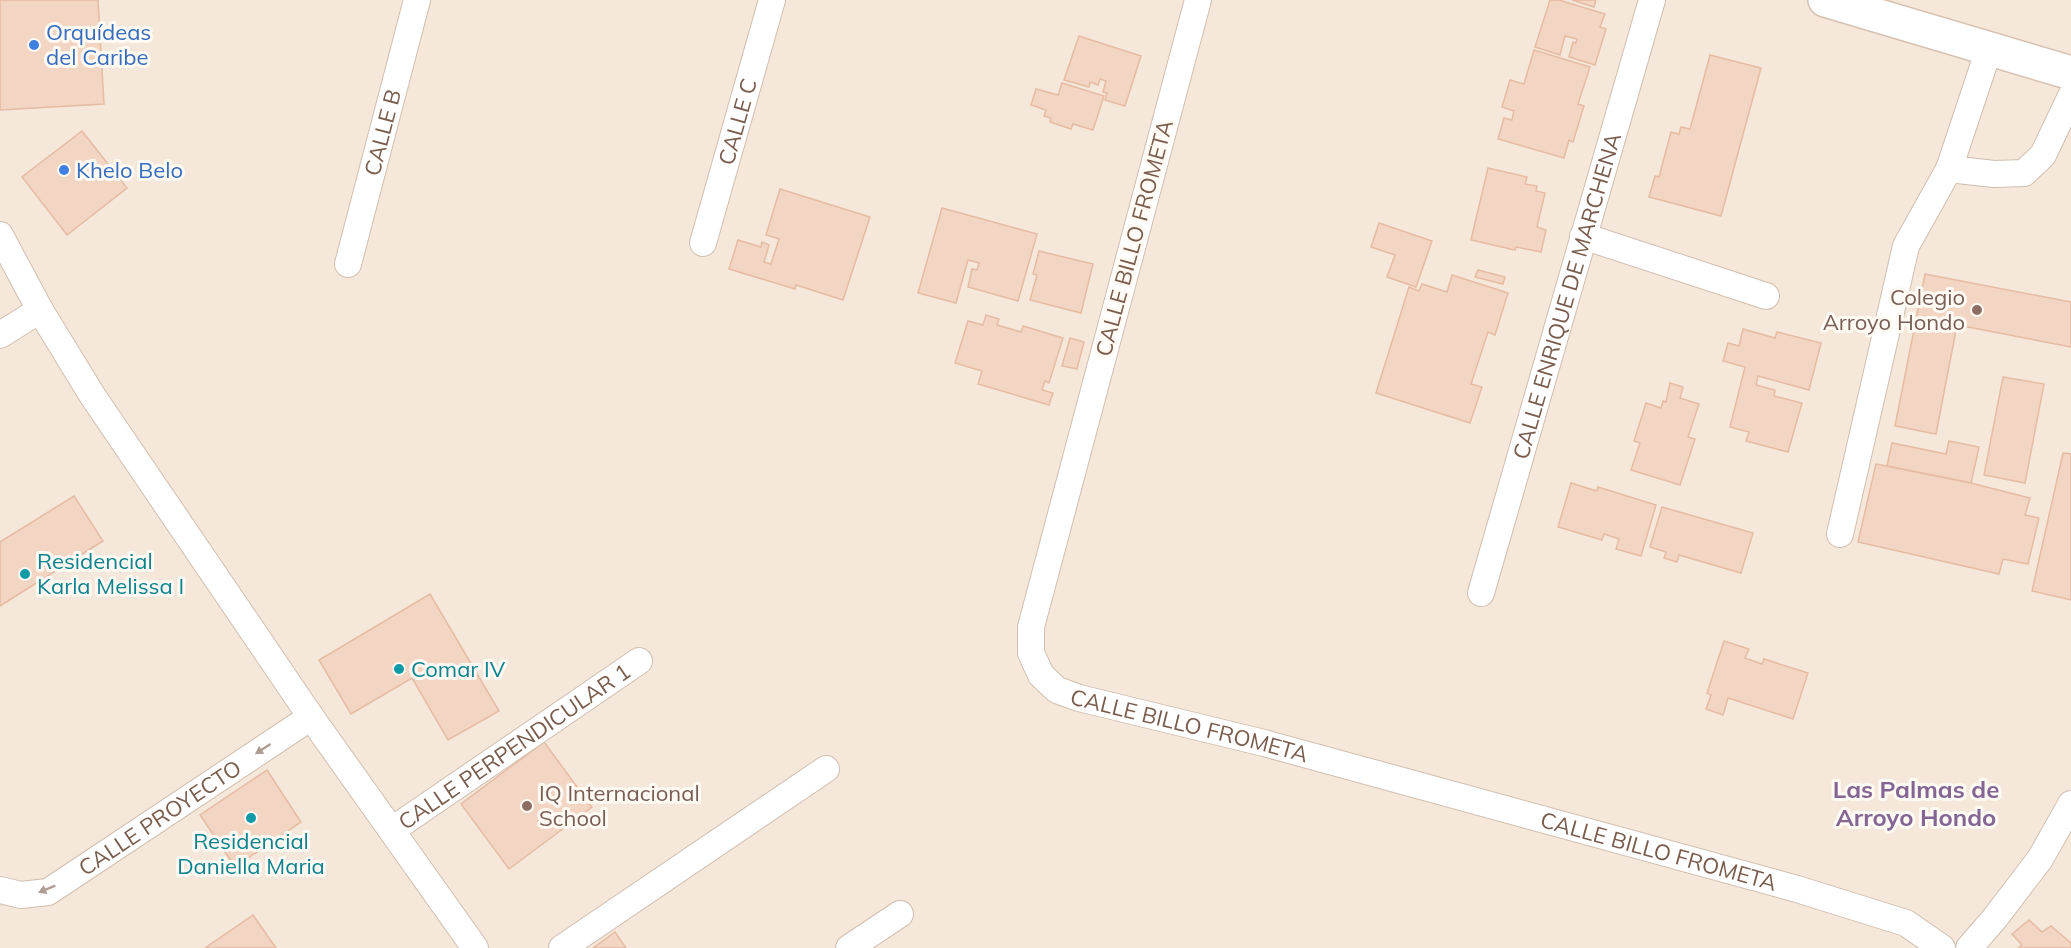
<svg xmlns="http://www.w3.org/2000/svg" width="2071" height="948" viewBox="0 0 2071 948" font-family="Mulish,sans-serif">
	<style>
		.residential { fill: #f5e8da }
		.building { fill: #f3d5c3; stroke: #e6bba3; stroke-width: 1.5 }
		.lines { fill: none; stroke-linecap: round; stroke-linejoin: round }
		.street-casing { stroke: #d1beb0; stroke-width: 28 }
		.secondary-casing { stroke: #d6c0b0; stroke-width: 36 }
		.street { stroke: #fff; stroke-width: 26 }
		.secondary { stroke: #fff; stroke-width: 33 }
		.oneway { fill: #af9d94 }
		.shop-dot { fill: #3f7fe0; stroke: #fffaf3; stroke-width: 2 }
		.education-dot { fill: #8d6e63; stroke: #fffaf3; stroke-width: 2 }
		.culture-dot { fill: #0f9aa8; stroke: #fffaf3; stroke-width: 2 }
		.labels { text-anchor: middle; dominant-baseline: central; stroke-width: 6; stroke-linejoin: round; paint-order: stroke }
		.shop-label { font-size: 22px; fill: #366cbe; stroke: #fffaf3; text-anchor: start }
		.street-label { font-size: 22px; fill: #7a5c4d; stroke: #fffaf3 }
		.education-label { font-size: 22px; fill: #785e54; stroke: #fffaf3; text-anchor: end }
		.culture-label { font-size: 22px; fill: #0d838f; stroke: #fffaf3; text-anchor: start }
		.neighbourhood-label { font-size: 24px; font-weight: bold; fill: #846695; stroke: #fffaf3 }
	</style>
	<rect width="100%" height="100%" fill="#fdf6ec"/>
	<rect class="residential" x="0" y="0" width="2071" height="948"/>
	<g class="building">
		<polygon points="0,0 98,0 104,104 0,110"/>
		<polygon points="1550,0 1559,0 1605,14 1600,27 1606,29 1595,65 1569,57 1573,42 1576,43 1577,39 1565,36 1560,55 1535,47"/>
		<polygon points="1572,0 1596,0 1594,7"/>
		<polygon points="1079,36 1141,56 1125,106 1105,100 1107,93 1103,92 1106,81 1100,79 1098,85 1090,82 1089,87 1064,80"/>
		<polygon points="1534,50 1590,67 1578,104 1584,106 1573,142 1569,140 1564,158 1498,139 1504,118 1512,120 1514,111 1502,107 1510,80 1524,84"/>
		<polygon points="1710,55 1761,68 1721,216 1649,197 1655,176 1659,177 1671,132 1679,134 1681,127 1690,129"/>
		<polygon points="1062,83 1104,96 1093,130 1073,124 1071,129 1050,122 1051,118 1044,116 1046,110 1031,105 1036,89 1058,95"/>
		<polygon points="82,131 127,188 67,235 22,177"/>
		<polygon points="1488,168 1527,177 1525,184 1537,186 1536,191 1545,193 1537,227 1546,230 1541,252 1516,247 1515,250 1471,240"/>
		<polygon points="780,189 870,217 843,300 796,285 795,289 729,269 738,240 761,247 762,242 769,245 764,262 771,264 779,239 766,235"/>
		<polygon points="942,208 1037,234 1018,301 968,287 972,269 977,270 979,263 968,260 956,303 918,293"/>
		<polygon points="1379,223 1432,241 1416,287 1387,277 1395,255 1371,247"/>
		<polygon points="1039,251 1093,264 1081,313 1030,300 1037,275 1033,274"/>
		<polygon points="1478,270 1505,277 1503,284 1475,277"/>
		<polygon points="1925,274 2071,302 2071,347 1957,325 1936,434 1895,426"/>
		<polygon points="1452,275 1508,293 1495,335 1488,332 1471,384 1482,387 1470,423 1376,393 1409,287 1419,291 1422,284 1447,292"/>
		<polygon points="986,315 999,319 997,325 1021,332 1023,326 1063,338 1049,383 1045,381 1042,390 1053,393 1049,405 978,384 982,371 955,363 968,321 983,325"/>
		<polygon points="1743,329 1775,338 1777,332 1821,343 1809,390 1758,376 1756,385 1775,390 1774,396 1802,403 1788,452 1746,441 1749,432 1730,427 1745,367 1723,361 1728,343 1739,346"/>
		<polygon points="1070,338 1084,342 1077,369 1062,366"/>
		<polygon points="2003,377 2044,384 2025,483 1984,475"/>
		<polygon points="1670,383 1683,387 1680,398 1699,404 1688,437 1695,439 1680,485 1631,470 1640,443 1634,441 1646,403 1661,408 1663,401 1666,402"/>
		<polygon points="1949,441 1979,447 1971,483 1887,466 1892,443 1946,454"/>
		<polygon points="2063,453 2071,454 2071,600 2032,591"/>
		<polygon points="1876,464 1971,483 2030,498 2025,515 2039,518 2028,564 2003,559 1999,574 1858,542"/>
		<polygon points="1571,483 1597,491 1598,487 1656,505 1641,556 1616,549 1619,539 1604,534 1602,540 1558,527"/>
		<polygon points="74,496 103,541 0,606 0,542"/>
		<polygon points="1662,507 1753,533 1741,573 1679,555 1677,562 1664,558 1666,552 1650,547"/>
		<polygon points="430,594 499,711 448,740 412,678 351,714 319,660"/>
		<polygon points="1724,641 1749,649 1745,658 1762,664 1764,659 1808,673 1793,719 1728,698 1723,715 1706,709 1711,695 1707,693"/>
		<polygon points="544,742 592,807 509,869 461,804"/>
		<polygon points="267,770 301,822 235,867 200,815"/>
		<polygon points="253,915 276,948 205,948"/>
		<polygon points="2029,920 2042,932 2051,926 2071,943 2071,948 2018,948 2022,945 2012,934"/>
		<polygon points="615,932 626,948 593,948"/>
	</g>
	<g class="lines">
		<defs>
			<g id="street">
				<path id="s1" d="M1198 0 1031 627V653L1041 675 1057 690 1079 698 1264 743 1797 889 1906 923 1942 948"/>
				<polyline points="1949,169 1994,174 2024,173 2043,155 2071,96"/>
				<polyline points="0,235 40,310 92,395 311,717 475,948"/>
				<polyline points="1583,236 1766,296"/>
				<path id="s2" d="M703 243 772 0"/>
				<path id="s3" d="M348 264 417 0"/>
				<polyline points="0,335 40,310"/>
				<polyline points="1840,534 1906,246 1949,169 1989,49"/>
				<path id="s4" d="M1481 593 1652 0"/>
				<path id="s5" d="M392 830 639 661"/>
				<path id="s6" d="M0 890 21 895 48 892 311 717"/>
				<polyline points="562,948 826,769"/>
				<polyline points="849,948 900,914"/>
				<polyline points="1969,948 1995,918 2040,859 2071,804"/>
			</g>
			<polyline id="secondary" points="1825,0 2071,73"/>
		</defs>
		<use href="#street" class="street-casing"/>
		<use href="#secondary" class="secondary-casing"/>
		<use href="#street" class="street"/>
		<use href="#secondary" class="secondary"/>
	</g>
	<defs><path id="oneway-solid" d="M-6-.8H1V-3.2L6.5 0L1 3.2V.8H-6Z" transform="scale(1.5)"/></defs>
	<g class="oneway">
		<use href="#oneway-solid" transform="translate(263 749) rotate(147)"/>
		<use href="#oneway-solid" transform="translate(47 889) rotate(158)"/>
	</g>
	<g class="shop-dot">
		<circle cx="34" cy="45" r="6"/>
		<circle cx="64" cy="170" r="6"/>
	</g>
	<g class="education-dot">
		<circle cx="1977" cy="310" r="6"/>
		<circle cx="527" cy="806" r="6"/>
	</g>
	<g class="culture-dot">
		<circle cx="25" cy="574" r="6"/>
		<circle cx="399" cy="669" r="6"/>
		<circle cx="251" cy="818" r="6"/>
	</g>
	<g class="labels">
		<g class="shop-label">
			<text x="46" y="32">Orquídeas<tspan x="46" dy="25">del Caribe</tspan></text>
			<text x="76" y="170">Khelo Belo</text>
		</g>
		<g class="street-label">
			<text stroke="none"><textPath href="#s2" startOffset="126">CALLE C</textPath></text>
			<text stroke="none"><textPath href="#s3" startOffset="136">CALLE B</textPath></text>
			<text transform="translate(1134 238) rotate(-75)">CALLE BILLO FROMETA</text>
			<text stroke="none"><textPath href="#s4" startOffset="309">CALLE ENRIQUE DE MARCHENA</textPath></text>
			<text stroke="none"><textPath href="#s1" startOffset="858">CALLE BILLO FROMETA</textPath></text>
			<text stroke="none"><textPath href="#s5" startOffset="148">CALLE PERPENDICULAR 1</textPath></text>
			<text stroke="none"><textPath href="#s6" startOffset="183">CALLE PROYECTO</textPath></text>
			<text stroke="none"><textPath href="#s1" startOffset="1344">CALLE BILLO FROMETA</textPath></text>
		</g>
		<g class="education-label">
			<text x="1965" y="297">Colegio<tspan x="1965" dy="25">Arroyo Hondo</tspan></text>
			<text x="539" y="793" text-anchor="start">IQ Internacional<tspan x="539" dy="25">School</tspan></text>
		</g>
		<g class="culture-label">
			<text x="37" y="561">Residencial<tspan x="37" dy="25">Karla Melissa I</tspan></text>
			<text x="411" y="669">Comar IV</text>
			<text x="251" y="841" text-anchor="middle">Residencial<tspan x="251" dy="25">Daniella Maria</tspan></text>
		</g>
		<g class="neighbourhood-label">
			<text x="1916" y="789">Las Palmas de<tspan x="1916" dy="28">Arroyo Hondo</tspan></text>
		</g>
	</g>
</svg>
